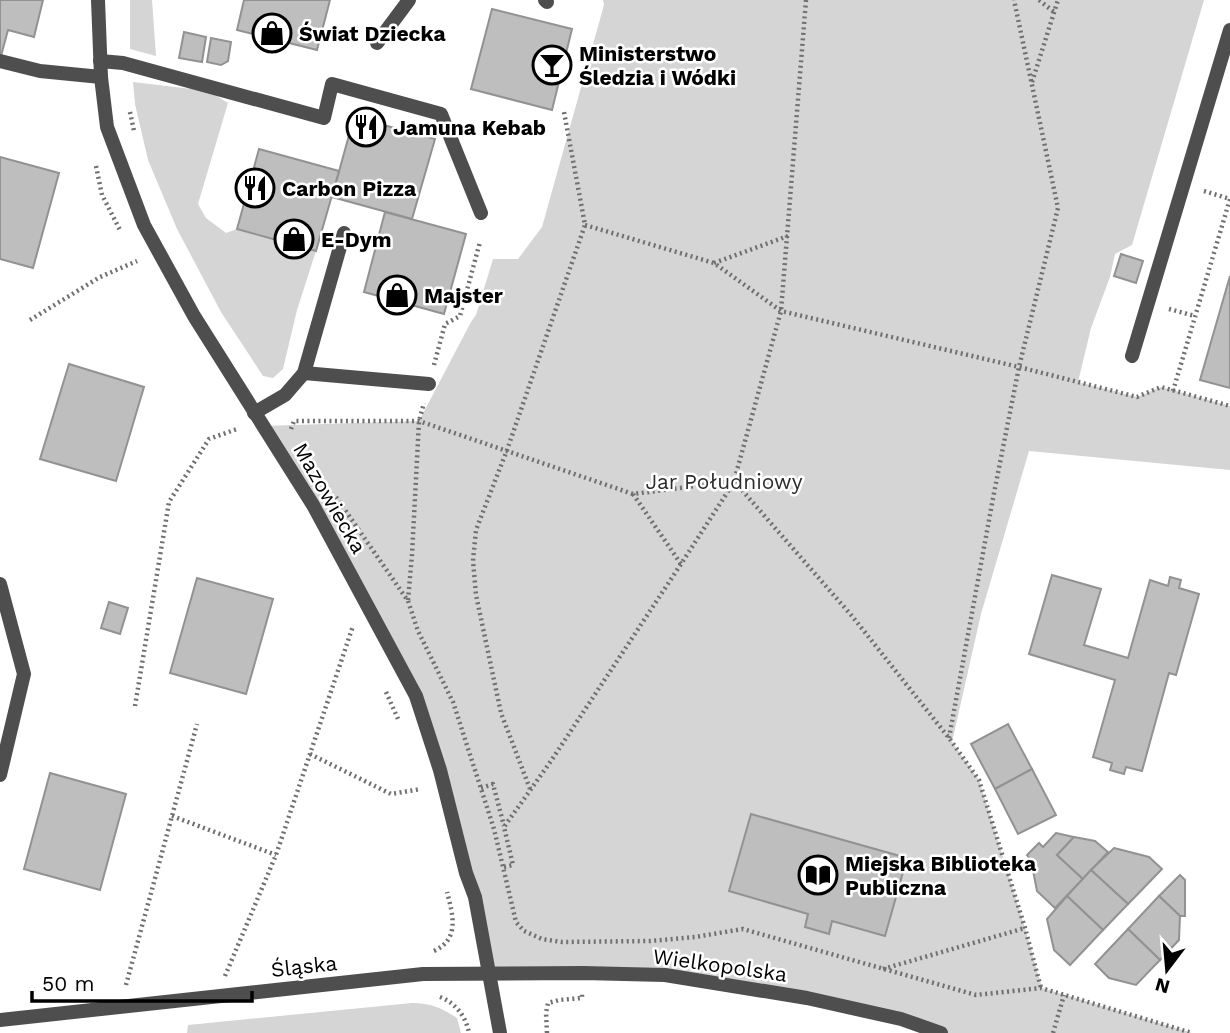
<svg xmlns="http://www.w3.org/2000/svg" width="1230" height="1033" viewBox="0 0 1230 1033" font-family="'Work Sans',sans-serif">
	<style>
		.green { fill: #d5d5d5 }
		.building { fill: #bebebe; stroke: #929292; stroke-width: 2 }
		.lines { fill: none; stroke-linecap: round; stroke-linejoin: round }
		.path { stroke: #707070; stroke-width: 4.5; stroke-dasharray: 2 3.5; stroke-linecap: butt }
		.service { stroke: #4e4e4e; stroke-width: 14 }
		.minor { stroke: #4e4e4e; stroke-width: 14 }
		.tertiary { stroke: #4e4e4e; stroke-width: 14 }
		.labels { text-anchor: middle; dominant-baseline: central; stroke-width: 5; stroke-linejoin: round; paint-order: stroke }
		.poi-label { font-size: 21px; font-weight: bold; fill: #000; stroke: #fff; text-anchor: start }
		.park-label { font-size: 21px; fill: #2c2c2c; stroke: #fff }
		.street-label { font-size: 21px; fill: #000; stroke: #fff }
	</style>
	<rect width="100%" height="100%" fill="#fff"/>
	<g class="green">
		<polygon points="130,0 152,0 156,56 130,49"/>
		<polygon points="603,0 1204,0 1132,245 1115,254 1110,277 1091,328 1078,382 1137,397 1161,387 1230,406 1230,470 1029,451 981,614 952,742 979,780 1025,928 1042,988 1192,1033 941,1033 665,975 488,973 416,696 263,426 419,421 471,322 476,315 493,259 518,259 542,227 604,5"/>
		<polygon points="133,82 209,91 228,103 198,204 206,218 226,233 237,229 316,251 297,310 283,369 273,378 263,376 221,312 177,229 148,160 135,104"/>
		<path d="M412 1003C430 1003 442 1008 457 1018L461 1033H187L188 1025Z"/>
	</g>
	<g class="building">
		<polygon points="0,0 43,0 34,37 8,30 1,56 0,56"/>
		<polygon points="244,0 330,0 317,50 237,30"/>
		<polygon points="492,9 572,29 552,110 471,89"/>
		<polygon points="184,32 206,37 202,62 179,58"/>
		<polygon points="211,38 231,42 228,61 221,65 207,62"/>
		<polygon points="354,117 435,139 412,219 332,197"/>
		<polygon points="259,149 339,171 316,251 237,229"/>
		<polygon points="0,157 59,173 33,268 0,259"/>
		<polygon points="385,212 466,234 444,314 364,292"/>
		<polygon points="1121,254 1143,261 1136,283 1114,276"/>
		<polygon points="1230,276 1230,388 1200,380"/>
		<polygon points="69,364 144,387 116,481 40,459"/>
		<polygon points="1052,575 1101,589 1084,645 1128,658 1150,580 1168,586 1170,577 1181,580 1179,588 1199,594 1176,675 1169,673 1142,771 1126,767 1124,774 1110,770 1112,763 1093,757 1115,680 1029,654"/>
		<polygon points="197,578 273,599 246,694 170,673"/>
		<polygon points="109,602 128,608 120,634 101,628"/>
		<polygon points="1008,724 1032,769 995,789 971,744"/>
		<polygon points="1032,769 1056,815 1018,834 995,789"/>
		<polygon points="50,773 126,794 100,890 24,869"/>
		<polygon points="751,814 907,858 885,936 832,921 829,934 805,927 808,914 729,891"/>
		<polygon points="1056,833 1074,837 1057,855 1083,879 1055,908 1037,891 1031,860 1027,855 1039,843 1043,847"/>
		<polygon points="1074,837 1095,841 1108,852 1083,879 1057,855"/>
		<polygon points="1114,848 1149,857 1162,869 1128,904 1091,870"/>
		<polygon points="1091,870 1128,904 1103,930 1067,896"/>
		<polygon points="1180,875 1185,880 1185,916 1180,916 1159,896"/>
		<polygon points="1067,896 1103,930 1070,965 1054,950 1047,919"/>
		<polygon points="1159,896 1180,916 1179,940 1160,960 1128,929"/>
		<polygon points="1128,929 1160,960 1136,985 1109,978 1095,964"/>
	</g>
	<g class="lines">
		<g class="path">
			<polyline points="806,0 781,311 734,481 852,616 949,738 979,780 1025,928 1041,988"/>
			<polyline points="1039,0 1054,12"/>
			<polyline points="1032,82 1058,0"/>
			<polyline points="130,112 134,131"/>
			<polyline points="96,166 102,195 120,230"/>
			<polyline points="1204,191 1230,199"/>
			<polyline points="585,225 714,263 781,311 1019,367 1137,397 1161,387 1230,406"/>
			<polyline points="714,263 788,236"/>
			<polyline points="1169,309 1195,316"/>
			<polyline points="30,320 100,277 137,261"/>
			<polyline points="434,365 445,324 460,316 480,242"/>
			<polyline points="1173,391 1230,199"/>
			<polyline points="291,429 294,421 419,421 633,494 734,481"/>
			<polyline points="633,494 681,564"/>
			<polyline points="336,497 408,601 418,631 453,702 494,829 516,922 524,931 542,939 562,942 650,941 695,937 743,929 976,995 1041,988 1192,1033"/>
			<polyline points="408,600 412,555 419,421 424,403"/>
			<polyline points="386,692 398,719"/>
			<polyline points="135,706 169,502 209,439 237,429"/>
			<polyline points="949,738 994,493 1019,367 1058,208 1014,0"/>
			<polyline points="310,754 391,794 421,789"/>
			<polyline points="481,788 493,784 504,826"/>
			<polyline points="530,789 501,713 476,595 473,561 476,530 507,450 585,225 564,112"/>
			<polyline points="172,816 276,855"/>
			<polyline points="504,867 513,865 504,827 551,761 681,564 734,482"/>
			<path d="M434 951C460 939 453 915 447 892"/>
			<polyline points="883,969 1025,928"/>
			<polyline points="225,976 276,855 353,626"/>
			<polyline points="126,985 197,724"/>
			<path d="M440 997C456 1003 466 1017 469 1033"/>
			<polyline points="547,1033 546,1013 548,1003 559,1000 582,998 582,994"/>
			<polyline points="1053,1033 1064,995"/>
		</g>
		<g class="service">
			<polyline points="545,0 547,2"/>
			<polyline points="377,43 409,0"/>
			<polyline points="0,61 40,71 101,77"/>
			<polyline points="100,61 123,63 324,118 332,84 441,114 481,213"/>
			<polyline points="1132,356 1230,30"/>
			<polyline points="304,373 429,384"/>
			<polyline points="254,413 285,395 304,373 344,233"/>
		</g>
		<g class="minor">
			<polyline points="0,584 24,674 0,775"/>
			<polyline points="0,1020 423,974 583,973 665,975 807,998 901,1019 941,1033"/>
		</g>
		<polyline class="tertiary" points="98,0 101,77 107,127 144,225 194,316 313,505 416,696 440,770 466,873 475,897 500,1033"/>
	</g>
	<defs>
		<symbol id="shop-ring" viewBox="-11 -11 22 22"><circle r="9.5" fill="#fff" stroke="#000" stroke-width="1.5"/><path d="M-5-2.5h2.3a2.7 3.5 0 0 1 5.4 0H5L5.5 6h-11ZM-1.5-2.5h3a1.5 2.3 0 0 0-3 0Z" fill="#000"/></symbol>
		<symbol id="bar-ring" viewBox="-11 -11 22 22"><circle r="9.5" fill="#fff" stroke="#000" stroke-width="1.5"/><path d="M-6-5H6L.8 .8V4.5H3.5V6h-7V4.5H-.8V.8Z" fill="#000"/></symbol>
		<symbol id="restaurant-ring" viewBox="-11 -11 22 22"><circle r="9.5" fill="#fff" stroke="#000" stroke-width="1.5"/><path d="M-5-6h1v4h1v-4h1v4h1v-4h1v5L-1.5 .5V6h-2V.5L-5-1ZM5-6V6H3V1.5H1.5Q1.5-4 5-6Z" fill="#000"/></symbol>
		<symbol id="library-ring" viewBox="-11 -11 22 22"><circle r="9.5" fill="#fff" stroke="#000" stroke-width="1.5"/><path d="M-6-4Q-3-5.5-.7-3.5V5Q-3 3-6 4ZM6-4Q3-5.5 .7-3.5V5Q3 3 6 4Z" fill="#000"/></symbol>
	</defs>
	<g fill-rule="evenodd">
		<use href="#shop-ring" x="250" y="11" width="44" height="44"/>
		<use href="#bar-ring" x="530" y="43" width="44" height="44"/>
		<use href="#restaurant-ring" x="344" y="105" width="44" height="44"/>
		<use href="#restaurant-ring" x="233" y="166" width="44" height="44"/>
		<use href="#shop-ring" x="272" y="217" width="44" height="44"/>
		<use href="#shop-ring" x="375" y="273" width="44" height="44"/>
		<use href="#library-ring" x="796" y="853" width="44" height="44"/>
	</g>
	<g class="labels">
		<g class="poi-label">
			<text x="299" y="33">Świat Dziecka</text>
			<text x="579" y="53">Ministerstwo<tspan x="579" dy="24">Śledzia i Wódki</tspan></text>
			<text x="393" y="127">Jamuna Kebab</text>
			<text x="282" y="188">Carbon Pizza</text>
			<text x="321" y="239">E-Dym</text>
			<text x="424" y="295">Majster</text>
			<text x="845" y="863">Miejska Biblioteka<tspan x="845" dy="24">Publiczna</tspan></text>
		</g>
		<g class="park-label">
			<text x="724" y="481">Jar Południowy</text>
		</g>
		<g class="street-label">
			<text transform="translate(330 498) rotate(60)">Mazowiecka</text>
			<text transform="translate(720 965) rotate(8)">Wielkopolska</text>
			<text transform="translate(304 966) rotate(-6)">Śląska</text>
		</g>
	</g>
	<g transform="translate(1167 970) rotate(196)" stroke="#ffffff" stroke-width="5" paint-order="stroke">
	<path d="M0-5L12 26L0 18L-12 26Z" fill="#000000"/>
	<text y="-10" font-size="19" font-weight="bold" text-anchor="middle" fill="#000000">N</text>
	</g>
	<path d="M32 991v10h220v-10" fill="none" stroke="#000000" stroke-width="3.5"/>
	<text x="42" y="991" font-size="21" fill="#000000" stroke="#ffffff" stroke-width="5" paint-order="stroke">50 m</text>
</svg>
